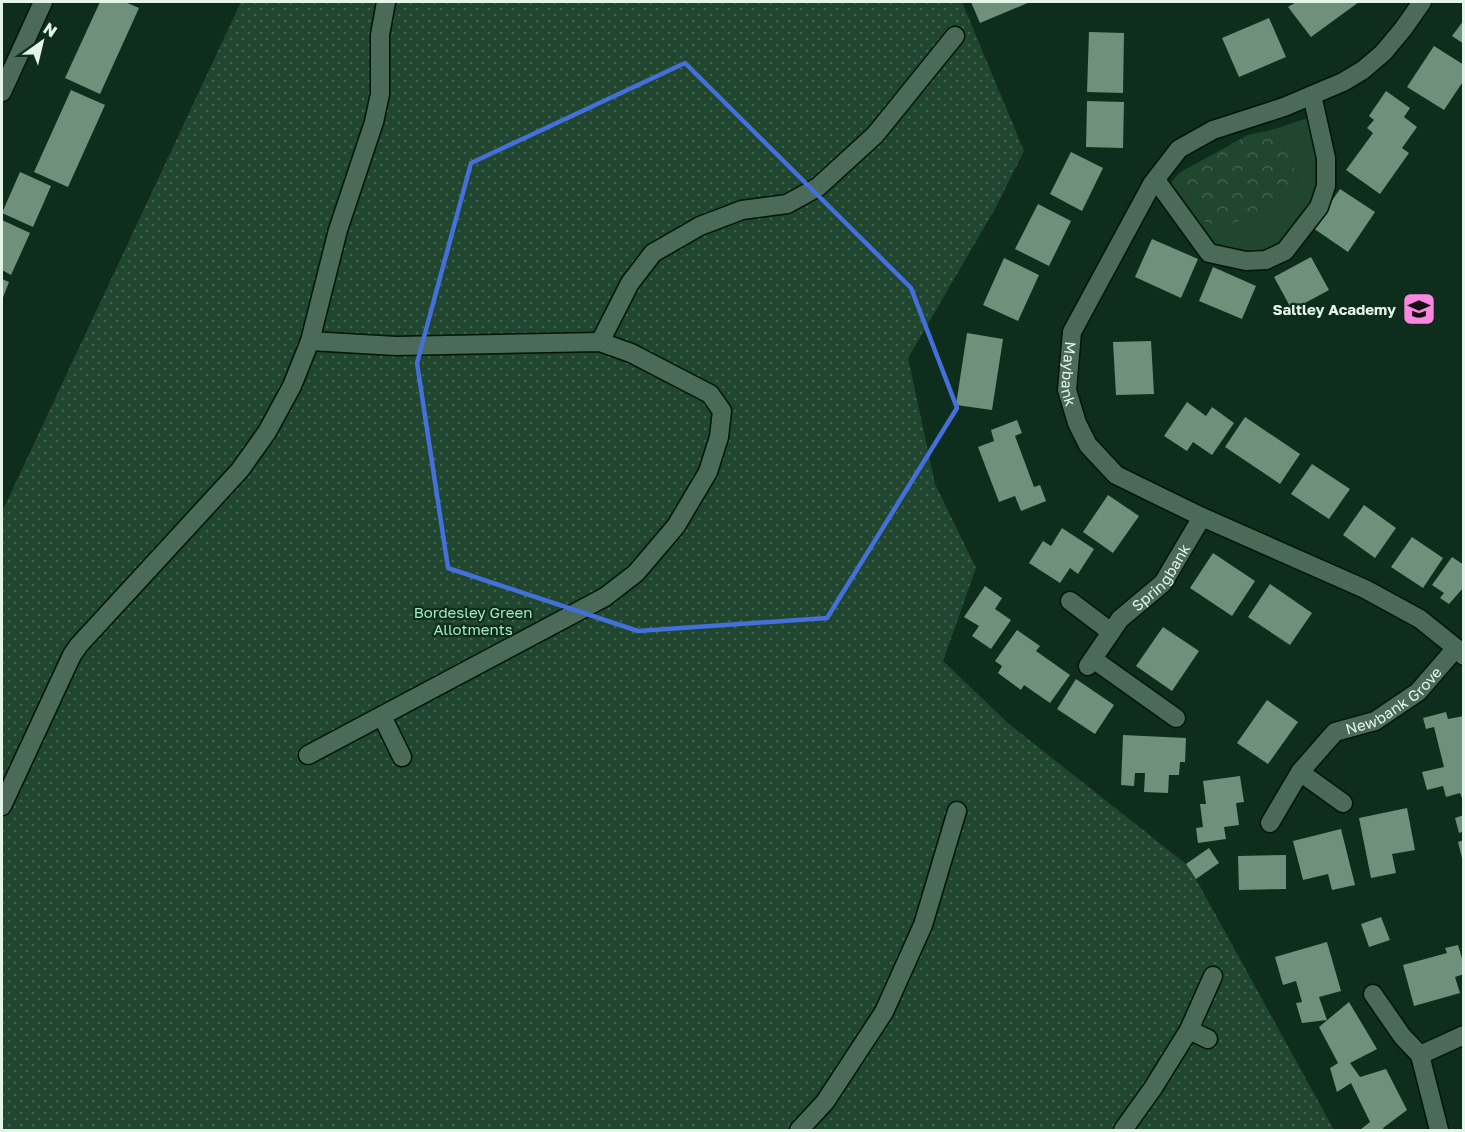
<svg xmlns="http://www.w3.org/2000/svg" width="1465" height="1132" viewBox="0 0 1465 1132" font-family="'Golos Text',sans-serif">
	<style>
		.grass { fill: #204630 }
		.forest { fill: url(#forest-crowns) }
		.garden { fill: url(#garden-dots) }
		.building { fill: #6f907b }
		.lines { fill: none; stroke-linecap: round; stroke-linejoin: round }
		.minor-casing { stroke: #001507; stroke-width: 21 }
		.minor { stroke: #4b6a57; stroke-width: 18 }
		.marked { fill: none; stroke: #456fdb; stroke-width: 4.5; stroke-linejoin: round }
		.labels { text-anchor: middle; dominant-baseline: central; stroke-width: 4.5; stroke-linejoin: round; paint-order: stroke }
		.poi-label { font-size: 15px; font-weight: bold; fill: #e3f4e8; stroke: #0f2d1d; text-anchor: end }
		.street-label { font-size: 15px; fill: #e3f4e8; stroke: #0f2d1d }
		.park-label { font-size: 15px; fill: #a3e9be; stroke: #0f2d1d }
	</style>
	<defs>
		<pattern id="forest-crowns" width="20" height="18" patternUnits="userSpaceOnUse" patternTransform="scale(1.5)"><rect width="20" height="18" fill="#204630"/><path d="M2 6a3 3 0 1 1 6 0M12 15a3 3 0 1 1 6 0" fill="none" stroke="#40614e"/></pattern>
		<pattern id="garden-dots" width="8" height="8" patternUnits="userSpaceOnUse" patternTransform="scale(1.5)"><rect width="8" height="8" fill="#204630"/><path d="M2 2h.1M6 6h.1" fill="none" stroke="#40614e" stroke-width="1.8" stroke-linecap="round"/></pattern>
	</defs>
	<rect width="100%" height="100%" fill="#0f2d1d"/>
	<polygon class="grass" points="1308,118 1319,175 1314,206 1288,239 1252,258 1224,253 1191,219 1170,184 1179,173 1205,222 1226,226 1292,193 1298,177 1275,129"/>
	<polygon class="forest" points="1275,129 1298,177 1292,193 1226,227 1205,222 1179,173 1248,135"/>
	<polygon class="garden" points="241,2 962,2 1024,151 996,207 908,358 935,484 976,568 943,661 1009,724 1186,864 1196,879 1334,1130 2,1130 2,512"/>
	<g class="building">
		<polygon points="100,2 125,2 139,8 100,94 65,78"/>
		<polygon points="971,2 1030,2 980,23"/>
		<polygon points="1296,2 1359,2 1311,37 1288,7"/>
		<polygon points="1269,18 1286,57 1239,77 1222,38"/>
		<polygon points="1464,20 1464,44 1452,36"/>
		<polygon points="1089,32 1124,33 1123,93 1087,92"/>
		<polygon points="1434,46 1464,65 1464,80 1444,110 1407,87"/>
		<polygon points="71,90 105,105 68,187 34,172"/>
		<polygon points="1386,91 1410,108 1404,117 1417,127 1402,148 1409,153 1380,194 1346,170 1373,133 1367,128 1374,120 1369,116"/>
		<polygon points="1087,101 1124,102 1123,148 1086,147"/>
		<polygon points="1071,152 1103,168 1082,211 1050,194"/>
		<polygon points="20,172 51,186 33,227 2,213"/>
		<polygon points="1340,189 1375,212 1348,252 1313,228"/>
		<polygon points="1038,204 1071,221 1049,266 1015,249"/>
		<polygon points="2,220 30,233 11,275 2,270"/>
		<polygon points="1152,239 1198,259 1181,298 1135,277"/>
		<polygon points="1311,257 1329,290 1292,310 1274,277"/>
		<polygon points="1004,258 1039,275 1018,321 983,305"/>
		<polygon points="1213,267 1256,286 1242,319 1199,301"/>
		<polygon points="2,279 9,282 2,300"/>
		<polygon points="967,333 1003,339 992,410 956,405"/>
		<polygon points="1151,341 1154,394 1116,395 1113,342"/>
		<polygon points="1187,402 1206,416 1212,407 1234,423 1212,455 1193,442 1187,451 1164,436"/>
		<polygon points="1245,417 1300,454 1280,484 1225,447"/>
		<polygon points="1017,420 1022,433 1015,436 1034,487 1040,485 1046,501 1021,511 1015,496 999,502 978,447 994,441 991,430"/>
		<polygon points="1312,464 1350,489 1329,519 1291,494"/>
		<polygon points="1108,495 1139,516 1113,553 1083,532"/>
		<polygon points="1364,505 1396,528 1375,558 1343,535"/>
		<polygon points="1062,528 1094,549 1078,574 1070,568 1060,583 1029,563 1043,541 1051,546"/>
		<polygon points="1412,537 1443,558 1423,588 1391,567"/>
		<polygon points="1213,553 1255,581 1232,616 1190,588"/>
		<polygon points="1452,557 1464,565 1464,587 1449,604 1440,598 1444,593 1432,585"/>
		<polygon points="1270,584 1312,613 1290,645 1248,617"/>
		<polygon points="985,586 1002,598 995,609 1011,620 991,649 972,636 979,626 964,617"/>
		<polygon points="1163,627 1199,651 1172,691 1136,666"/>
		<polygon points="1017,630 1040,646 1036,651 1070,675 1050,703 1024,685 1021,690 998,673 1002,666 995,661"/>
		<polygon points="1076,679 1114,705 1095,734 1057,709"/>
		<polygon points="1267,700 1298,722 1268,764 1237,743"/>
		<polygon points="1446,712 1448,719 1464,716 1464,803 1460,793 1446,797 1443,786 1427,790 1422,772 1444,767 1434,727 1426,729 1423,718"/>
		<polygon points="1123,735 1186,738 1185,762 1180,762 1179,775 1169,775 1168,793 1144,792 1145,773 1135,773 1134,786 1121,785"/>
		<polygon points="1240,776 1244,802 1236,803 1239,825 1224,827 1226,839 1198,843 1196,828 1203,827 1200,804 1206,804 1203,781"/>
		<polygon points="1407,808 1415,850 1392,854 1396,873 1371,878 1359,818"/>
		<polygon points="1464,815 1464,831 1459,833 1455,818"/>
		<polygon points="1341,829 1355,885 1332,890 1328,874 1303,880 1293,841"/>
		<polygon points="1464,840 1464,862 1463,862 1458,842"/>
		<polygon points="1209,848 1219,863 1196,879 1186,864"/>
		<polygon points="1286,855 1286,889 1239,890 1238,856"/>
		<polygon points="1381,917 1390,940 1369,947 1361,924"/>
		<polygon points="1327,942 1341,991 1319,997 1327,1020 1302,1023 1296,1003 1302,1002 1296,981 1283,985 1275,957"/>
		<polygon points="1458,945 1464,965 1464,974 1455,977 1460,993 1414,1006 1403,965 1447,953 1445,948"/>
		<polygon points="1349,1002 1377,1049 1350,1063 1360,1077 1386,1069 1407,1110 1383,1128 1384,1130 1360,1130 1370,1122 1351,1083 1337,1092 1330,1068 1338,1063 1319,1027"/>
	</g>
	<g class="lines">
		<defs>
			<g id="minor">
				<path id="s1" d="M1422 2 1403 29 1383 53 1363 70 1343 82 1284 107 1213 130 1179 149 1152 184 1072 332 1067 390 1077 423 1088 445 1116 475 1202 517 1365 589 1420 619 1456 648 1464 656"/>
				<polyline points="2,92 43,2"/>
				<polyline points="1156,180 1209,253 1246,261 1266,260 1285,251 1319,207 1326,186 1326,158 1312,95"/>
				<polyline points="600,342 630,283 653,253 700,226 742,210 787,204 818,187 875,135 955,36"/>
				<polyline points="1070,601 1111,632"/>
				<polyline points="1093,659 1176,718"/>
				<path id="s2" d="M1088 666 1120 619 1163 583 1202 517"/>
				<polyline points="382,716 402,757"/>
				<polyline points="308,755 605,597 636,573 676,526 708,472 719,437 722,411 710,394 631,353 600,342 396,346 310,341"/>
				<polyline points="1300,772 1343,803"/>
				<polyline points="2,806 72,655 79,645 240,470 267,432 292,386 310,341 338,230 374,122 380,94 380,35 386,2"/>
				<path id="s3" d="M1270 823 1300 772 1335 732 1375 721 1418 692 1456 648"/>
				<polyline points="1373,994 1402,1036 1420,1055 1464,1035"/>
				<polyline points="1189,1030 1208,1039"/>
				<polyline points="1420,1055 1439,1130"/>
				<polyline points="799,1130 825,1102 884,1012 923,925 957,811"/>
				<polyline points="1123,1130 1153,1088 1189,1030 1213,976"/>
			</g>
		</defs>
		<use href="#minor" class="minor-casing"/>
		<use href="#minor" class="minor"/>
	</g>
	<path class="marked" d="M685 63 911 288 957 408 827 618 638 631 448 568 417 363 471 163Z"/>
	<defs>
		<symbol id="school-square" viewBox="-11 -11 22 22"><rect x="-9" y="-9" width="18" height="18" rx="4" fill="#fd86e1" stroke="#0f2d1d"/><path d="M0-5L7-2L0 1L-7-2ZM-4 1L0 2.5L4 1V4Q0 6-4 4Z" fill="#111"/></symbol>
	</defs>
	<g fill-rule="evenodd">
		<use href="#school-square" x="1400" y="290" width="38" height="38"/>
	</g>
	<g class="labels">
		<g class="poi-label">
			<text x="1396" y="309">Saltley Academy</text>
		</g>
		<g class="street-label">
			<text stroke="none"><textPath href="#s1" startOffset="546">Maybank</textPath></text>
			<text stroke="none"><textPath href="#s2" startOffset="116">Springbank</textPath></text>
			<text stroke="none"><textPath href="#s3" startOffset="180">Newbank Grove</textPath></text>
		</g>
		<g class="park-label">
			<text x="473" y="612">Bordesley Green<tspan x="473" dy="17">Allotments</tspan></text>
		</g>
	</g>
	<rect width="1465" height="1132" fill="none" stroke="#e3f4e8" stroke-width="6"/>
	<g transform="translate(42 42) rotate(34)" stroke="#0f2d1d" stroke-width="4.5" paint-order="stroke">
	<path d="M0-4.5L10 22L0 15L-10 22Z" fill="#e3f4e8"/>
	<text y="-9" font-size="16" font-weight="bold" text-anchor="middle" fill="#e3f4e8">N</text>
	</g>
</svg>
